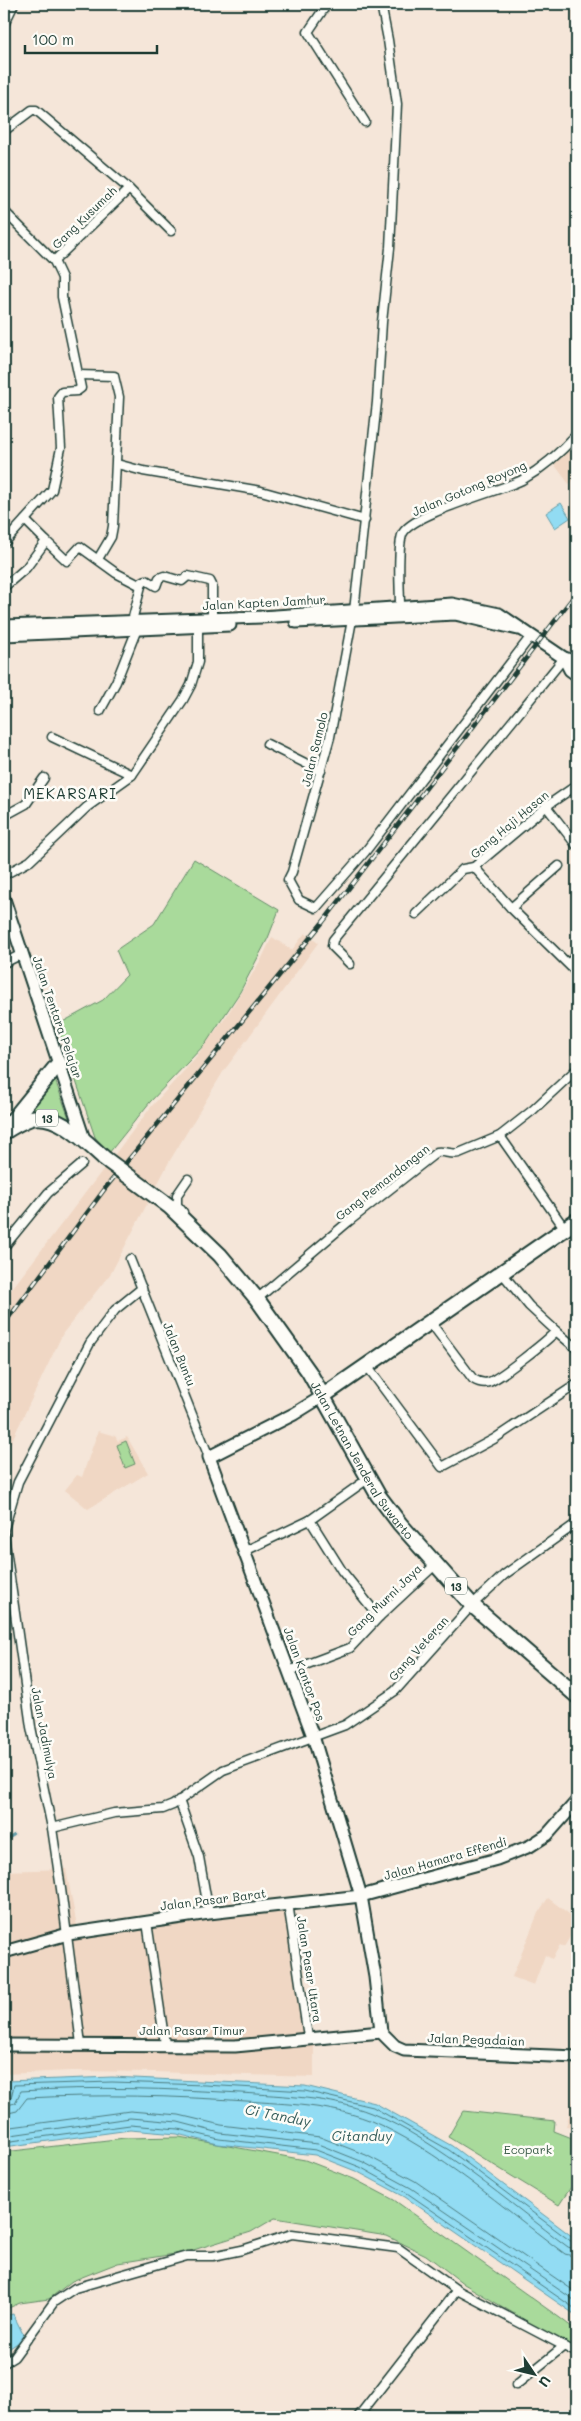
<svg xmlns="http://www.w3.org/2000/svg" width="581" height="2421" viewBox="0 0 581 2421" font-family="Mali,sans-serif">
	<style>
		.built { fill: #f0d7c4 }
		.green { fill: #a9da9b; stroke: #648c68 }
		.water { fill: #92dcf3; stroke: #649ca7 }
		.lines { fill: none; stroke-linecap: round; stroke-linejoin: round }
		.shore { stroke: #4d7d80; stroke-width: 1 }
		.stream { stroke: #649ca7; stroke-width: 2.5 }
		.street-casing { stroke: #1f3d34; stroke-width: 11 }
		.secondary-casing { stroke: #1f3d34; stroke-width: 15 }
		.highway-casing { stroke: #1f3d34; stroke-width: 18 }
		.street { stroke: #fdfcf7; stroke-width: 8 }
		.secondary { stroke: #fdfcf7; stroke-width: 11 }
		.highway { stroke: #fdfcf7; stroke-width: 14 }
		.rail-casing { stroke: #1f3d34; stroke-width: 4.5 }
		.rail { stroke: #fdfcf7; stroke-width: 2.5; stroke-dasharray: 8; stroke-linecap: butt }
		.highway-bridge-casing { stroke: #1f3d34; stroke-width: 18; stroke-linecap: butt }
		.highway-bridge { stroke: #fdfcf7; stroke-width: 14 }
		.labels { text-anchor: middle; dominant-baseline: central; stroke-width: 5; stroke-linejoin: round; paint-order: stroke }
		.shield { fill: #fdfcf7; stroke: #62766e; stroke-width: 1 }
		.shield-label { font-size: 11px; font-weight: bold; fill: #1f3d34 }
		.street-label { font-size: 12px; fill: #1f3d34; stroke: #fdfcf7 }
		.park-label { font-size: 12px; fill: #3b5c49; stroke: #fdfcf7 }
		.water-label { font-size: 14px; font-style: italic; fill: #365d5a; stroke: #fdfcf7 }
		.quarter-label { font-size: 15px; letter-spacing: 1px; fill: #1f3d34; stroke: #fdfcf7 }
	</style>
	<rect width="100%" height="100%" fill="#f5e6d9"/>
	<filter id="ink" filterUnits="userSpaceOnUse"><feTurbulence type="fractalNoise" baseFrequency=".02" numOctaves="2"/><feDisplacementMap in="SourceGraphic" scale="10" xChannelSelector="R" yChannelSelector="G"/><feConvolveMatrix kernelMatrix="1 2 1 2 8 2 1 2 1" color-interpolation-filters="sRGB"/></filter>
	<g filter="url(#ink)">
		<g class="built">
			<polygon points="577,440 577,477 569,484 551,460"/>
			<polygon points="305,933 318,943 223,1072 169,1162 111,1273 63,1333 4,1457 4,1299 151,1107 192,1062 226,1017 262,958 272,937 292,950"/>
			<polygon points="98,1431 115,1436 118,1441 127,1437 148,1473 88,1509 65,1490 77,1475 82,1477"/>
			<polygon points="66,1869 77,1926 80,1927 292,1899 314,2042 314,2077 154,2072 71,2071 4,2074 4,1871"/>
			<polygon points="548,1898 577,1920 577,1939 571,1935 564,1947 560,1945 552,1959 545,1955 534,1985 512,1977 538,1913"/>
			<polygon points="574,2097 577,2098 577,2128 566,2126"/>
		</g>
		<g class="green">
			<polygon points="194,859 279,910 268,938 240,992 206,1043 150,1102 109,1153 95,1137 57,1025 103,1000 127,975 116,950 154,924"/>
			<polygon points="54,1077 69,1118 25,1112"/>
			<polygon points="126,1441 135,1464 125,1468 117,1445"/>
			<polygon points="463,2111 555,2121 554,2131 577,2140 577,2178 559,2205 448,2137"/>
			<polygon points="179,2137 305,2160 354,2179 394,2200 560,2318 577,2331 577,2351 464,2284 426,2255 387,2236 275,2218 251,2232 187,2252 118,2263 72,2281 49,2299 20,2303 4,2310 4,2152 125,2138"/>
		</g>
		<g class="water">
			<polygon points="561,503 570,518 555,528 546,513"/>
			<polygon points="112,2077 305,2086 375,2103 452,2146 577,2240 577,2316 405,2197 358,2172 315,2155 218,2144 177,2134 130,2130 4,2147 4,2095 7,2095 7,2081"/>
			<polygon points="13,2314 25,2338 4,2352 4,2316"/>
		</g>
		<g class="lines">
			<g class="shore">
				<polyline points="4,2100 11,2098 14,2085 112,2082 205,2085 305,2091 373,2107 449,2150 572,2242 577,2244"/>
				<path d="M4 2106 15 2103 21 2091C94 2086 168 2089 241 2093 284 2096 330 2097 371 2113 439 2141 509 2203 568 2247L577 2250"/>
				<path d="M4 2114 17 2111 27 2098C100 2094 173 2096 246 2101 287 2104 330 2105 369 2120 438 2149 504 2209 565 2254L577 2257"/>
				<polyline points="4,2128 130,2111 179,2115 221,2125 320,2137 366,2155 415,2181 577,2293"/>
				<polyline points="4,2136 130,2118 178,2122 220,2133 318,2144 363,2162 411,2188 577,2302"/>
				<polyline points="4,2142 130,2125 178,2129 219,2139 316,2150 360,2167 407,2193 577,2310"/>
			</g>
			<polyline class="stream" points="4,1841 14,1835"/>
			<defs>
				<g id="street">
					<polyline points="327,4 308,32 365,122"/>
					<polyline points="4,25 14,4"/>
					<polyline points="4,131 32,110 36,110 129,189 54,261 4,211"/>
					<polyline points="129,189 171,231"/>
					<polyline points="79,375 114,376 119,397 113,526 111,537 98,559"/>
					<polyline points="117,464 143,471 261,491 365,520"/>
					<polyline points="46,541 67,561 80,547 116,573 141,586 142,582 146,580 156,586 159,578 164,576 182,581 188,576 210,581 212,585 212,618"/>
					<polyline points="4,543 52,490 61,448 58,397 62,392 77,391 81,388 62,297 62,278 54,261"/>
					<polyline points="4,587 26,568 46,541 25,520"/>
					<path d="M400 607C400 588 397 552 402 535 409 514 500 491 522 480 543 468 561 452 577 434"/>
					<polyline points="354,611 377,402 382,322 390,248 394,166 397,104 388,40 381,4"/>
					<polyline points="352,620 330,737 292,872 288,880 299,900 316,908 365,852 531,636"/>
					<polyline points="132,621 141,586"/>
					<polyline points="100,711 116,682 137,629"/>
					<polyline points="52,737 132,775"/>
					<polyline points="267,744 321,771"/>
					<polyline points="577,785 548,805 474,867 511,908 577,973"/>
					<polyline points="546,806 577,846"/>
					<polyline points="4,816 26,804 44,778"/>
					<polyline points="4,875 30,861 87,807 132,775 183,700 191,685 198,662 198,622"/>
					<polyline points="511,908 559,866"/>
					<polyline points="416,914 463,869 474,867"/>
					<polyline points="4,963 22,954"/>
					<polyline points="569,963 577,955"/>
					<polyline points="350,964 332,946 333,940 564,658"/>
					<polyline points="500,1136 565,1229"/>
					<polyline points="183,1212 177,1205 177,1195 188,1179"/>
					<polyline points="4,1247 48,1193 82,1164"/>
					<polyline points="130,1259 209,1457"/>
					<path d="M257 1299 348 1222 437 1152C446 1151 451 1155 459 1153L500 1136 533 1110 577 1069"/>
					<path d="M431 1323 473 1379C478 1382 483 1384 489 1382 500 1378 547 1341 556 1331L529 1306 502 1273"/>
					<polyline points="556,1331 577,1349"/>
					<polyline points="367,1366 442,1467 494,1439 577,1384"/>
					<polyline points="310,1520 342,1571 379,1617"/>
					<polyline points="4,1529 18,1482 90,1343 115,1310 142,1288"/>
					<polyline points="4,1535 31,1727 52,1828 61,1889 81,2044"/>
					<polyline points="245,1551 310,1520 369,1478"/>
					<polyline points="289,1671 350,1648 379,1617 436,1564"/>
					<polyline points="179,1800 199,1857 209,1913"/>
					<polyline points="52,1828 114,1813 163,1809 173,1805 223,1770 345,1725 395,1691 472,1605 504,1575 577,1523"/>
					<polyline points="288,1903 308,2037"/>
					<polyline points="147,1922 165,2044"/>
					<polyline points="4,2363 14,2357 54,2302 75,2288 187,2256 213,2256 242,2250 292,2234 398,2248 457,2290 577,2353"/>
					<polyline points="516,2385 564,2346"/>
					<polyline points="4,2415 8,2417"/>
					<polyline points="358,2417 457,2290"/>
				</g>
				<g id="secondary">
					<polyline points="296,622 455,614 518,629"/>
					<polyline points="4,626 261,617 452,604 499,614 564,658 577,662"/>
					<polyline points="4,635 230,625"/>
					<polyline points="564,658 570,670 577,675"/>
					<polyline points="4,899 85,1142"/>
					<polyline points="323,1396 294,1414 209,1457 313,1736 361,1896 375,1977 381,2032"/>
					<polyline points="4,1952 68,1934 209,1913 361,1896 497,1859 530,1846 547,1835 577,1801"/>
					<polyline points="381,2032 395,2046 404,2050 577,2057"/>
					<polyline points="4,2045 235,2046 381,2032"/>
				</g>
				<g id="highway">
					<polyline points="8,1126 59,1063"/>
					<path d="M4 1132C12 1127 22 1121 31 1118 58 1112 86 1142 104 1158"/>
					<path id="s1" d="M169 1206 220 1255 257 1299 309 1372 378 1495 400 1524 472 1605 577 1696"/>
					<polyline points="323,1396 576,1221 577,1223"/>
				</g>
			</defs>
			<use href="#street" class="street-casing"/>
			<use href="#secondary" class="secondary-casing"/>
			<use href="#highway" class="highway-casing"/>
			<use href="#street" class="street"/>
			<use href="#secondary" class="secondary"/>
			<use href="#highway" class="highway"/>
			<defs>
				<polyline id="rail" points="4,1324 107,1186 323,922 577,592"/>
			</defs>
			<use href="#rail" class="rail-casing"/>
			<use href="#rail" class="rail"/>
			<defs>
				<polyline id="highway-bridge" points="104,1158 169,1206"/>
			</defs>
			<use href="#highway-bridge" class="highway-bridge-casing"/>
			<use href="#highway-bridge" class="highway-bridge"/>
		</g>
	</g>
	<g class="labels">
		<g class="shield">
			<rect x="36" y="1109.5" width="22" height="17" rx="4"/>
			<rect x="445" y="1577.5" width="22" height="17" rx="4"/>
		</g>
		<g class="shield-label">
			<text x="47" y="1118">13</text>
			<text x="456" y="1586">13</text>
		</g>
		<g class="street-label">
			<text transform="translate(84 217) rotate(-44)">Gang Kusumah</text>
			<text transform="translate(469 488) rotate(-23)">Jalan Gotong Royong</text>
			<text transform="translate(264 602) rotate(-3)">Jalan Kapten Jamhur</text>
			<text transform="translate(314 749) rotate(-76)">Jalan Samolo</text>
			<text transform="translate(509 824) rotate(-40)">Gang Haji Hasan</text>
			<text transform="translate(58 1017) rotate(71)">Jalan Tentara Pelajar</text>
			<text transform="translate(382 1182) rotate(-38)">Gang Pemandangan</text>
			<text transform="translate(180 1354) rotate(68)">Jalan Buntu</text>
			<text stroke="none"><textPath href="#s1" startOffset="321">Jalan Letnan Jenderal Suwarto</textPath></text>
			<text transform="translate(384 1600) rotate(-44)">Gang Murni Jaya</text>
			<text transform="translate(418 1648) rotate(-48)">Gang Veteran</text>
			<text transform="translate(305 1674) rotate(70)">Jalan Kantor Pos</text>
			<text transform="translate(45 1733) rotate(79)">Jalan Jadimulya</text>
			<text transform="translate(445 1858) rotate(-16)">Jalan Hamara Effendi</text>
			<text transform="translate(213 1899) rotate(-7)">Jalan Pasar Barat</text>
			<text transform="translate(310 1969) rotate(81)">Jalan Pasar Utara</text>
			<text x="192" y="2030">Jalan Pasar Timur</text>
			<text transform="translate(476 2039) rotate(2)">Jalan Pegadaian</text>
		</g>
		<g class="park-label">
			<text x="528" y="2149">Ecopark</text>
		</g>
		<g class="water-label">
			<text transform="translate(278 2115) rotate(11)">Ci Tanduy</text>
			<text x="362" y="2135">Citanduy</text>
		</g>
		<g class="quarter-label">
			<text x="70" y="793">MEKARSARI</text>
		</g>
	</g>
	<rect width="581" height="2421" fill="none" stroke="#fdfcf7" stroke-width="20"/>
	<rect x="10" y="10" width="561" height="2401" fill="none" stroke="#1f3d34" stroke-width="2" filter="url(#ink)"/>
	<g transform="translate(534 2374) rotate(125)" stroke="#fdfcf7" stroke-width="4" paint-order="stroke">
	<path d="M0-4L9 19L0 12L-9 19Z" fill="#1f3d34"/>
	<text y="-8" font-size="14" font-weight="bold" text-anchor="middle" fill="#1f3d34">U</text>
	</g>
	<path d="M25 45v8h132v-8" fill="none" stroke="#1f3d34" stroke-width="2.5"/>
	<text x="32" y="45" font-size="15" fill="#1f3d34" stroke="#fdfcf7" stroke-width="4" paint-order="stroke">100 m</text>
</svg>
